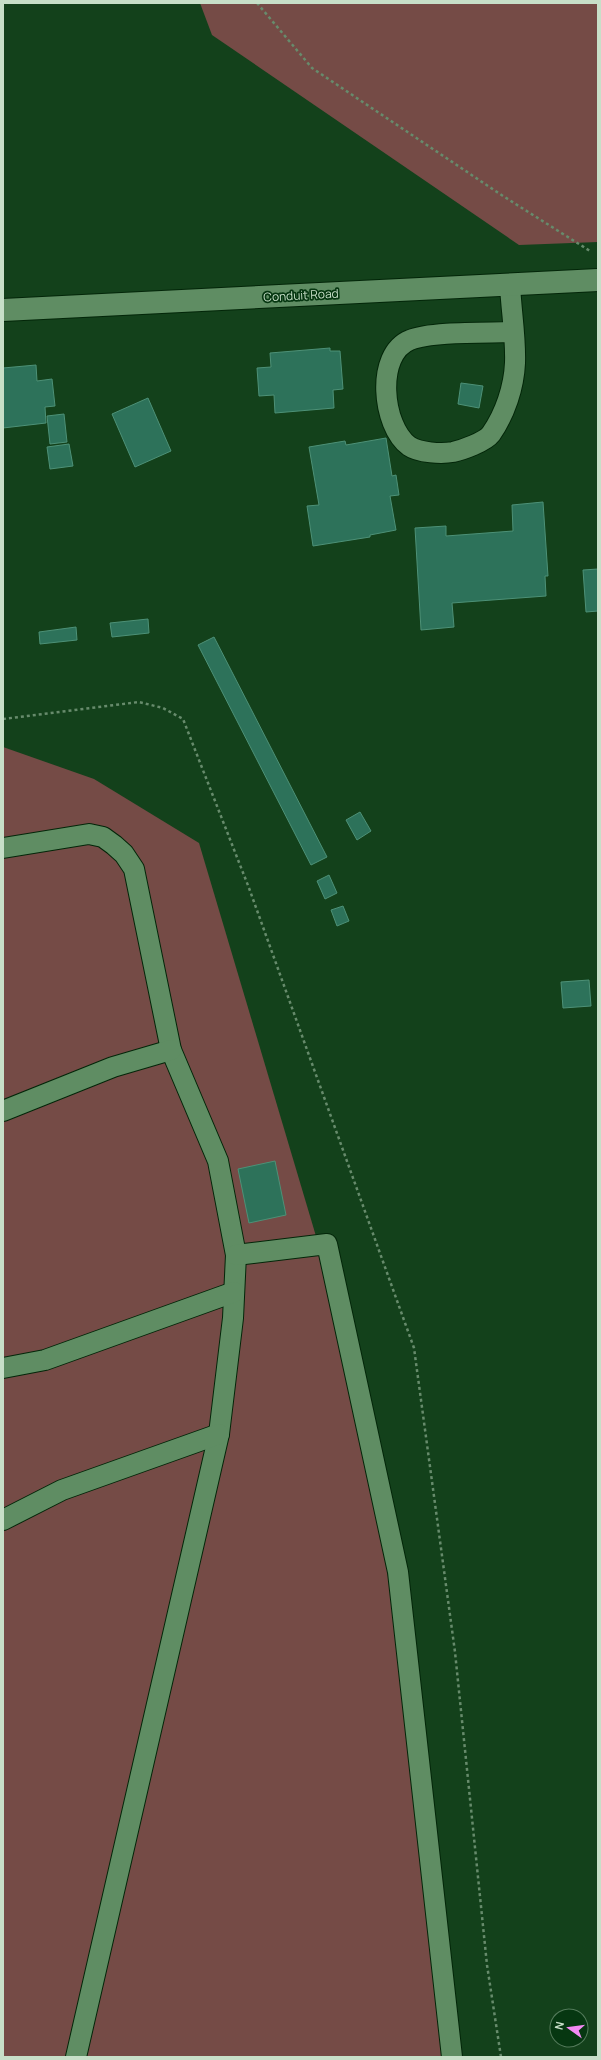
<svg xmlns="http://www.w3.org/2000/svg" width="601" height="2060" viewBox="0 0 601 2060" font-family="Manrope,sans-serif">
	<style>
		.green { fill: #754b46 }
		.building { fill: #2d725a; stroke: #4d9177 }
		.lines { fill: none; stroke-linecap: round; stroke-linejoin: round }
		.lane-casing { stroke: #032609; stroke-width: 22 }
		.street-casing { stroke: #032609; stroke-width: 24 }
		.path { stroke: #678b6c; stroke-width: 2.5; stroke-dasharray: 3 3; stroke-linecap: butt }
		.lane { stroke: #5f8d63; stroke-width: 20 }
		.street { stroke: #5f8d63; stroke-width: 22 }
		.labels { text-anchor: middle; dominant-baseline: central; stroke-width: 3.5; stroke-linejoin: round; paint-order: stroke }
		.street-label { font-size: 12px; fill: #c7dfc8; stroke: #063711 }
	</style>
	<rect width="100%" height="100%" fill="#13411b"/>
	<g class="green">
		<polygon points="200,3 598,3 598,242 519,245 212,35"/>
		<polygon points="3,747 94,779 199,843 368,1411 446,2057 3,2057"/>
	</g>
	<g class="building">
		<polygon points="330,348 330,351 340,351 343,389 333,390 334,408 275,413 274,395 259,396 257,368 271,367 270,353"/>
		<polygon points="36,365 37,381 52,379 55,406 45,407 46,423 3,428 3,368"/>
		<polygon points="461,383 483,386 479,408 458,404"/>
		<polygon points="148,398 171,451 135,467 112,414"/>
		<polygon points="64,414 67,442 50,444 47,416"/>
		<polygon points="386,438 392,476 396,475 399,495 390,496 396,530 370,535 370,537 313,546 307,506 319,505 309,447 345,441 346,445"/>
		<polygon points="69,444 73,466 50,469 47,447"/>
		<polygon points="543,502 548,576 545,576 546,596 452,603 454,627 421,630 415,528 446,526 446,536 513,531 512,505"/>
		<polygon points="598,569 598,611 586,612 583,570"/>
		<polygon points="148,619 149,633 112,637 110,623"/>
		<polygon points="76,627 77,640 40,644 39,632"/>
		<polygon points="214,637 327,857 311,865 198,645"/>
		<polygon points="360,812 371,831 357,840 346,820"/>
		<polygon points="329,875 337,893 325,899 317,881"/>
		<polygon points="343,906 349,921 337,926 331,910"/>
		<polygon points="589,980 591,1006 563,1008 561,982"/>
		<polygon points="275,1161 286,1215 249,1223 238,1169"/>
	</g>
	<g class="lines">
		<defs>
			<g id="lane">
				<path d="M510 284C511 310 516 337 515 363 514 387 505 414 491 434 485 442 462 450 453 452 442 454 419 453 409 446 382 426 375 354 410 340 431 331 488 333 513 332"/>
				<polyline points="3,848 89,834 103,837 114,845 124,854 134,869 171,1050 218,1161 236,1255 233,1318 219,1434 76,2057"/>
				<polyline points="3,1111 113,1067 171,1050"/>
				<polyline points="236,1255 327,1244 398,1572 452,2057"/>
				<polyline points="3,1368 45,1360 234,1292"/>
				<polyline points="3,1520 62,1490 219,1434"/>
			</g>
			<polyline id="street" points="3,310 598,280"/>
		</defs>
		<use href="#lane" class="lane-casing"/>
		<use href="#street" class="street-casing"/>
		<g class="path">
			<polyline points="257,3 312,68 503,196 590,251"/>
			<polyline points="3,719 139,702 163,708 183,719 249,888 414,1348 455,1652 487,1965 501,2057"/>
		</g>
		<use href="#lane" class="lane"/>
		<use href="#street" class="street"/>
	</g>
	<g class="labels">
		<g class="street-label">
			<text transform="translate(301 295) rotate(-3)">Conduit Road</text>
		</g>
	</g>
	<rect width="601" height="2060" fill="none" stroke="#c7dfc8" stroke-width="8"/>
	<g transform="translate(569 2028) rotate(284)"><circle r="19" fill="#063711" stroke="#537a5a"/>
	<path d="M0-3L7 15L0 10L-7 15Z" fill="#f28af3"/>
	<text y="-6" font-size="11" font-weight="bold" text-anchor="middle" fill="#c7dfc8">N</text>
	</g>
</svg>
